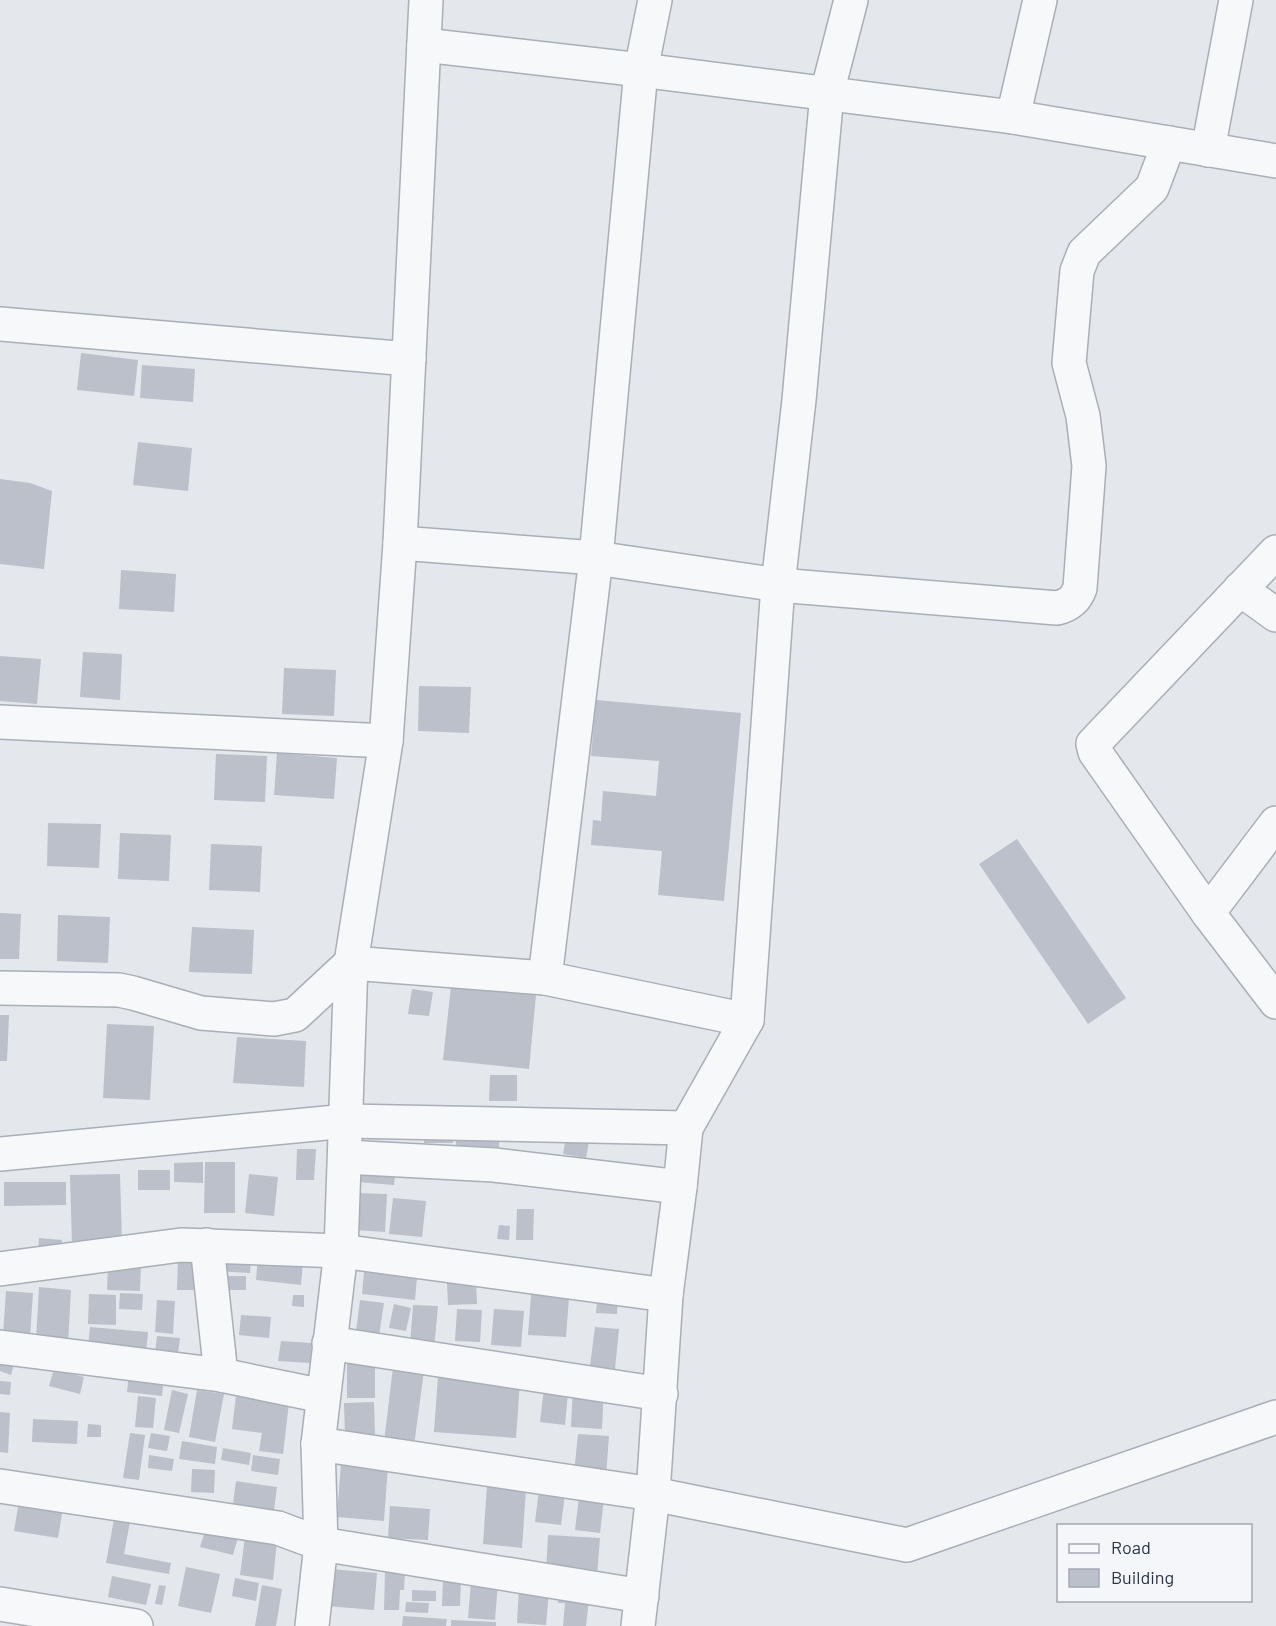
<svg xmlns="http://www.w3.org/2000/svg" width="1276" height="1626" viewBox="0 0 1276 1626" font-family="Barlow,sans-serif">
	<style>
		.building { fill: #bbc0ca }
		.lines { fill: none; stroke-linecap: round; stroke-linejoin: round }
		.street-casing { stroke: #a9aeb7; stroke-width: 36 }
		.street { stroke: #f7f8fa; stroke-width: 33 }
	</style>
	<rect width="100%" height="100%" fill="#e4e7ec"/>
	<g class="building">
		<polygon points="81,353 138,360 134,396 77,390"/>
		<polygon points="142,365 195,369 193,402 140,398"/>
		<polygon points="138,442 192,448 188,491 133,485"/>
		<polygon points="0,479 30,483 52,491 44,569 0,564"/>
		<polygon points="121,570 176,574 174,612 119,609"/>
		<polygon points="83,652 122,654 120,700 80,697"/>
		<polygon points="0,656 41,659 37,704 0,701"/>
		<polygon points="284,668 336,670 334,716 282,714"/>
		<polygon points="419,686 471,687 469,733 418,731"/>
		<polygon points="596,700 741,713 724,901 658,895 662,851 591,845 593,820 601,821 603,791 656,796 659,761 591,756"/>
		<polygon points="277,753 337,758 334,799 274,795"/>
		<polygon points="216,754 267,756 265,802 214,800"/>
		<polygon points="48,823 101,824 99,868 47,866"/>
		<polygon points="120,833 171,835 169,881 118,879"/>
		<polygon points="1017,839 1126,998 1088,1024 979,864"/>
		<polygon points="211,844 262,846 260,892 209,890"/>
		<polygon points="0,913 21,914 19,959 0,959"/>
		<polygon points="58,915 110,917 108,963 57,961"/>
		<polygon points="192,927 254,930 252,974 189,972"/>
		<polygon points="451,986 536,995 529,1069 443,1060"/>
		<polygon points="412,989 433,992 429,1016 408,1014"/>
		<polygon points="0,1015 9,1015 7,1061 0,1061"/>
		<polygon points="107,1024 154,1026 150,1100 103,1098"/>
		<polygon points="237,1037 306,1041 304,1087 233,1083"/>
		<polygon points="490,1075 517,1075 517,1101 489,1101"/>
		<rect x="424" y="1129" width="29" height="14"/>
		<polygon points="456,1131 499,1132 499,1149 456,1148"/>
		<polygon points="567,1132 590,1136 586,1158 563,1154"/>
		<polygon points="297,1149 316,1149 314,1180 296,1180"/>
		<polygon points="203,1162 203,1183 174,1182 174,1163"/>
		<polygon points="205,1162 235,1162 235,1213 204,1213"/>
		<polygon points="358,1163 396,1167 394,1185 356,1182"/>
		<rect x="138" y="1170" width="32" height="20"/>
		<polygon points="120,1174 122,1243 72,1245 70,1175"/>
		<polygon points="249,1174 278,1177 274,1216 245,1213"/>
		<polygon points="4,1182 66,1182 66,1205 4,1206"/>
		<polygon points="356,1193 387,1194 385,1232 354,1230"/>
		<polygon points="393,1198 426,1201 422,1237 389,1234"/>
		<polygon points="517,1209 534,1209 533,1240 516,1240"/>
		<polygon points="499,1225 510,1226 509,1240 497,1239"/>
		<polygon points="39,1238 62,1240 61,1255 38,1254"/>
		<polygon points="216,1251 251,1253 250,1273 215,1271"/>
		<polygon points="258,1256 303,1260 301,1285 256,1280"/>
		<polygon points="178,1257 202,1258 202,1290 177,1290"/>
		<polygon points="365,1261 418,1266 415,1300 362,1294"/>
		<polygon points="108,1264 141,1265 140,1291 107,1290"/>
		<rect x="215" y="1276" width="31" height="14"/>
		<polygon points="476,1280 477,1304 448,1305 447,1282"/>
		<polygon points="532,1282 570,1285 566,1337 528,1335"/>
		<polygon points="39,1287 71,1290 68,1343 36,1341"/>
		<polygon points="598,1290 618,1292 617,1314 596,1313"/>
		<polygon points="6,1291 33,1293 30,1336 3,1335"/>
		<polygon points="120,1293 143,1294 142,1310 119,1309"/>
		<polygon points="89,1294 116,1295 116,1325 88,1324"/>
		<polygon points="293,1295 304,1295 304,1307 292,1306"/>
		<polygon points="157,1300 175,1301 173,1334 155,1332"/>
		<polygon points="360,1300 384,1303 378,1342 355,1339"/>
		<polygon points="394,1304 411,1308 406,1331 389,1328"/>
		<polygon points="413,1305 438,1306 434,1349 410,1346"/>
		<polygon points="457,1309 482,1310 480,1342 455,1341"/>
		<polygon points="494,1309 524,1311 521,1347 491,1345"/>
		<polygon points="241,1315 271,1317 269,1338 239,1335"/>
		<polygon points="90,1327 148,1332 146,1352 88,1347"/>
		<polygon points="595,1327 619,1329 615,1369 590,1366"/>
		<polygon points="157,1336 180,1338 178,1355 155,1353"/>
		<polygon points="281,1341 312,1343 310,1363 278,1361"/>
		<polygon points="0,1356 15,1360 11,1375 0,1371"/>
		<polygon points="394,1359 425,1363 414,1446 384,1442"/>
		<polygon points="347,1360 375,1361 375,1398 347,1398"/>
		<polygon points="54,1369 84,1377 80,1394 49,1386"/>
		<polygon points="129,1373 164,1376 162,1396 127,1392"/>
		<polygon points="438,1376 520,1382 516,1438 434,1432"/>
		<polygon points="545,1380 569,1383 565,1425 540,1422"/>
		<polygon points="0,1381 11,1382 10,1395 0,1394"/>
		<polygon points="573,1385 604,1386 602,1429 571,1427"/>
		<polygon points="172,1390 188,1394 179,1433 164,1430"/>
		<polygon points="197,1390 224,1394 215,1442 189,1437"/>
		<polygon points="138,1396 156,1398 153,1428 135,1427"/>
		<polygon points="236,1396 289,1403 283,1454 259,1451 262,1433 232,1429"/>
		<polygon points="374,1402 375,1436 345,1436 344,1403"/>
		<polygon points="0,1412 10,1413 8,1453 0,1452"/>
		<polygon points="33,1419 78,1421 77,1444 32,1442"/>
		<polygon points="88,1424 101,1425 101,1437 87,1437"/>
		<polygon points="130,1433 145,1435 139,1480 123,1478"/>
		<polygon points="151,1433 170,1436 167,1451 148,1448"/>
		<polygon points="578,1434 609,1436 606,1476 574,1473"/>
		<polygon points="182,1441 217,1447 215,1464 179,1459"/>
		<polygon points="223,1448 251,1453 249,1465 221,1460"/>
		<polygon points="149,1455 174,1459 172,1471 148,1468"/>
		<polygon points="253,1455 280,1459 278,1475 251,1471"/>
		<polygon points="341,1463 388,1466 384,1521 337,1517"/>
		<polygon points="192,1469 215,1470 214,1493 191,1492"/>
		<polygon points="236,1481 277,1487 274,1510 233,1504"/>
		<polygon points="487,1486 526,1489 522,1548 483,1544"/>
		<polygon points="539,1490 565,1494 561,1525 535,1522"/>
		<polygon points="20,1495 64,1502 58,1538 14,1531"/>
		<polygon points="579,1497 604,1499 600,1533 575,1530"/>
		<polygon points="390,1506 430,1509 428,1540 388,1538"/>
		<polygon points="116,1508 132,1511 124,1554 171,1563 169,1574 106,1563"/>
		<polygon points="206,1528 238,1537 233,1555 200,1547"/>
		<polygon points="246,1529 278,1532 273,1580 240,1575"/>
		<polygon points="548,1535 600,1538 597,1576 546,1573"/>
		<polygon points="186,1567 220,1574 211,1613 178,1606"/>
		<polygon points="331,1569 377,1573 374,1610 327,1606"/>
		<polygon points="385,1571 405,1572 404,1590 400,1590 399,1610 384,1610"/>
		<polygon points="112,1576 151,1584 146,1605 108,1597"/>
		<polygon points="235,1578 259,1583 256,1601 232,1596"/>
		<polygon points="443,1580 461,1580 460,1606 442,1606"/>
		<polygon points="471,1581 498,1583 495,1620 468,1618"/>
		<polygon points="159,1585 166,1586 162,1605 155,1604"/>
		<polygon points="262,1585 282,1589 276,1626 255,1626"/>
		<polygon points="559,1587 590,1590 586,1626 563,1626 565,1603 558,1603"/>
		<polygon points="519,1589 549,1591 546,1625 517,1623"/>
		<polygon points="412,1590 436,1591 436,1601 412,1601"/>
		<polygon points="406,1602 429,1603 428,1613 405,1612"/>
		<polygon points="403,1616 447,1619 446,1626 402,1626"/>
		<polygon points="451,1620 496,1622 496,1626 451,1626"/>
	</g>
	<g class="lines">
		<defs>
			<g id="street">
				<polyline points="424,45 641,70 1013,117 1040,0"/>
				<polyline points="1013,117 1276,161"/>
				<polyline points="1208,150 1236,0"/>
				<polyline points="0,324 409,359"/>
				<path d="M400 543 596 558 778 585 1057 608C1069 605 1076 600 1080 588L1089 466 1083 416 1069 363 1077 271 1084 253 1152 188 1169 143"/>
				<polyline points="1240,589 1276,615"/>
				<polyline points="0,722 386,741"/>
				<polyline points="1276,823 1208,913 1276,1002"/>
				<polyline points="1208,913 1095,752 1093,744 1276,552"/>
				<polyline points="545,978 596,558 641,70 655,0"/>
				<polyline points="0,988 119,990 133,993 201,1013 274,1019 295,1015 351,963 545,978 747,1020"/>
				<polyline points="686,1128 747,1020 778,585 799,400 827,93 851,0"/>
				<polyline points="0,1154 347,1121 686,1128 680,1187 494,1165 345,1157"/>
				<polyline points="207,1245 221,1375"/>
				<polyline points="0,1269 181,1245 341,1251 666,1295"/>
				<polyline points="329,1343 661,1394"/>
				<polyline points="0,1347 221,1375 323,1396"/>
				<polyline points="318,1444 653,1494 907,1545 1276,1417"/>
				<polyline points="0,1486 278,1528 321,1544 642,1596"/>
				<polyline points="0,1604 136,1626"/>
				<polyline points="312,1626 321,1544 318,1444 341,1251 351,963 386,741 400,543 426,0"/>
				<polyline points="638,1626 653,1494 666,1295 680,1187"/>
			</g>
		</defs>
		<use href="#street" class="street-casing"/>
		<use href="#street" class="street"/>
	</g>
	<rect x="1057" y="1524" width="195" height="78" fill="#f4f6f9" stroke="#a4a8b1" stroke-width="1.5"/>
	<rect x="1069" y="1544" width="30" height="9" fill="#f7f8fa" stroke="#a4a8b1" stroke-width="1.5"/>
	<text x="1111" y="1554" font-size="18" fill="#2b3445">Road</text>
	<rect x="1069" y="1569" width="30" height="18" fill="#bbc0ca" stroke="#a4a8b1" stroke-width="1.5"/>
	<text x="1111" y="1584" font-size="18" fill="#2b3445">Building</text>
</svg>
